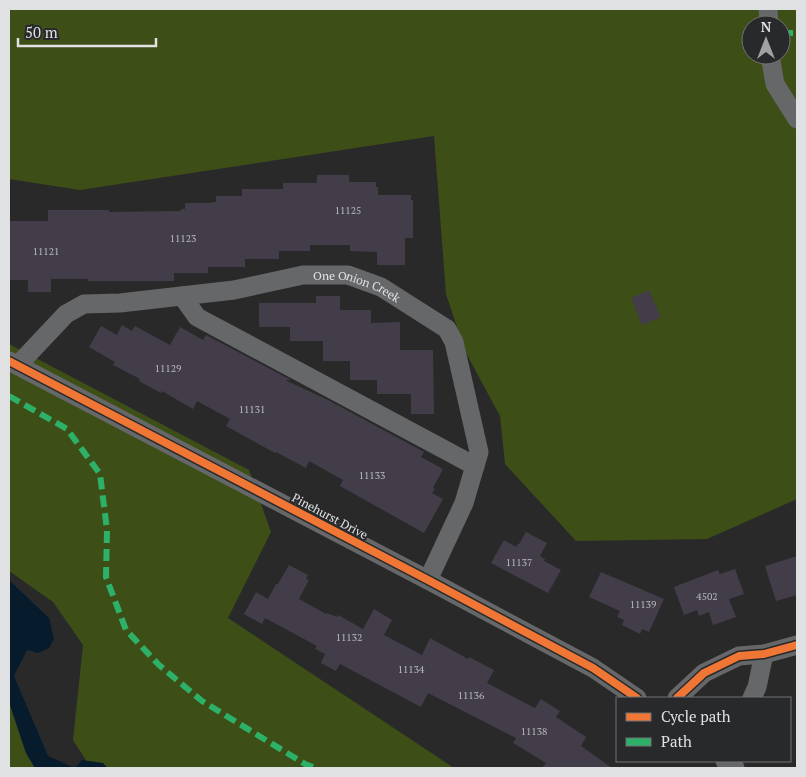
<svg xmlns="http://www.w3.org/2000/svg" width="806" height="777" viewBox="0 0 806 777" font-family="'PT Serif',serif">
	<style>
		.green { fill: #3e4e17; fill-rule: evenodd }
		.water { fill: #061c2d }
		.building { fill: #433d4a }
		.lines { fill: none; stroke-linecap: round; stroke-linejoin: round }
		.minor { stroke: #666768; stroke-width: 19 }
		.quiet { stroke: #2db169; stroke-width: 6; stroke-dasharray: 12 6; stroke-linecap: butt }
		.cycleway-casing { stroke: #28292b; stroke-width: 11 }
		.cycleway { stroke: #f07635; stroke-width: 8 }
		.labels { text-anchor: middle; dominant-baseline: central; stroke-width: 4; stroke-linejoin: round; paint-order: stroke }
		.number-label { font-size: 10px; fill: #b9b8bc }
		.street-label { font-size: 12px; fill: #e0e1e2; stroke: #28292b }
	</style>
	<rect width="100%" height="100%" fill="#29292a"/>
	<g class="green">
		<path d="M9 9H797V499L707 539 576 541 505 464 500 416 465 351 446 294 434 136 80 190 9 179ZM751 25H781V55H751Z"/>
		<polygon points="9,344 249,470 271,532 228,618 454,768 91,768 73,740 83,645 53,602 9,571"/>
		<polygon points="9,702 26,753 35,768 9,768"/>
	</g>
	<polygon class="water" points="9,580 49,618 54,639 49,648 38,653 27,650 14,676 48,756 75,768 82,760 103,763 108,768 35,768 26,753 9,702"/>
	<g class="building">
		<polygon points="317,175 349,175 349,182 376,182 376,187 378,187 378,195 411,195 411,200 413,200 413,238 405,238 405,265 377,265 377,252 350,251 350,245 310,245 310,251 279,251 279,259 245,259 245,267 208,267 208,273 174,273 174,281 88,281 88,279 51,279 51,292 28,292 28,280 9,280 9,221 48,221 48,210 109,210 109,212 181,211 181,209 185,209 185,203 212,203 212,202 216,202 216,196 242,196 242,189 283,189 283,183 317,183"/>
		<polygon points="649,290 661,317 642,325 631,298"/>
		<polygon points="316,296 340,296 340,310 371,310 371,323 400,322 400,350 433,350 434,414 411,414 411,394 377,394 377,380 350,380 350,361 323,361 323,341 290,341 290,327 259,327 259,303 316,303"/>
		<polygon points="122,325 132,331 135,326 170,345 180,327 203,340 206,335 291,380 285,380 328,400 424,452 421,457 443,469 433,488 435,489 432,493 443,499 424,533 340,486 343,480 309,461 306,468 276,452 275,453 226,426 230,419 197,401 193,409 162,391 161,393 139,381 140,379 113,365 115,362 89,347 101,326 117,335"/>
		<polygon points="526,532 547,543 540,556 545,559 544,561 561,570 548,593 491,563 504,540 516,547 518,544 519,544"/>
		<polygon points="797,556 797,595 776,601 765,566"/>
		<polygon points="289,565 308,575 306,579 309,580 299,599 326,614 327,613 337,617 338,615 363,629 374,609 392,620 384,635 422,655 430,638 468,659 469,657 494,670 487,683 535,708 541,699 560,711 556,717 586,737 581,746 612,768 542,768 546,763 513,743 516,738 428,693 421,707 340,664 336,671 321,663 325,654 315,649 317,646 265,618 262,624 244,614 256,592 268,599 276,584 278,584"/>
		<polygon points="735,569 744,594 729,599 736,617 713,625 709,612 699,616 697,610 684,615 674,587 718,570 720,574"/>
		<polygon points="601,572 664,599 649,632 642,629 640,634 622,625 624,620 617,617 620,611 589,597"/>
	</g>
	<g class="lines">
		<g class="minor">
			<polyline points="768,9 769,25"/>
			<polyline points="770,55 775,84 797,119"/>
			<polyline points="182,296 197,317 475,466"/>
			<polyline points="9,361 428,580 593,668 637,698"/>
			<path id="s1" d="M18 365 66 314 84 304 120 303 234 290 303 275H348L381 287 447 329 454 342 479 452 464 503 428 580"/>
			<polyline points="677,698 704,673 739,656 764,654 797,645"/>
			<polyline points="752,698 757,687 764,654"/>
			<polyline points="725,761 735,768"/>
		</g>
		<g class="quiet">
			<polyline points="781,33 797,33"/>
			<polyline points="9,396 67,429 100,474 107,530 106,577 126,630 159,665 202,701 305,764 315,768"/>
		</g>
		<defs>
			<g id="cycleway">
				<polyline points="9,361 428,580 593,668 637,698"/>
				<polyline points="677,698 704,673 739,656 764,654 797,645"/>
			</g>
		</defs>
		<use href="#cycleway" class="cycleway-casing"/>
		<use href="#cycleway" class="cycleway"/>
	</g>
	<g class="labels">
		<g class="number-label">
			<text x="348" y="210">11125</text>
			<text x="183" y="238">11123</text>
			<text x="46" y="251">11121</text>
			<text x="168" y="368">11129</text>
			<text x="252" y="409">11131</text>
			<text x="372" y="475">11133</text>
			<text x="519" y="562">11137</text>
			<text x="707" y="596">4502</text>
			<text x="643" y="604">11139</text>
			<text x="349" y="637">11132</text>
			<text x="411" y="669">11134</text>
			<text x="471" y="695">11136</text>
			<text x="534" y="731">11138</text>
		</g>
		<g class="street-label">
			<text stroke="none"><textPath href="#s1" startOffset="368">One Onion Creek</textPath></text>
			<text transform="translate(330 516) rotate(28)">Pinehurst Drive</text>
		</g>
	</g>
	<rect width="806" height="777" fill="none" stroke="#e0e1e2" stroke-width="20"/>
	<rect x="616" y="697" width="175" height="65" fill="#28292b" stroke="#727374"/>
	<rect x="626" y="713" width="25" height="8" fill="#f07635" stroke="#727374"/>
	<text x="661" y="722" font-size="15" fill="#e0e1e2">Cycle path</text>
	<rect x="626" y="738" width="25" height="8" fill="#2db169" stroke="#727374"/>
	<text x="661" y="747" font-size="15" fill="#e0e1e2">Path</text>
	<g transform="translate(766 40)"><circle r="24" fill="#28292b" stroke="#727374"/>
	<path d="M0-4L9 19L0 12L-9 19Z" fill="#a0a1a2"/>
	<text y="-8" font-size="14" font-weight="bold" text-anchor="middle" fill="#e0e1e2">N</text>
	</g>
	<path d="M18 38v8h138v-8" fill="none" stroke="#e0e1e2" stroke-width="2.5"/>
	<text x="25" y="38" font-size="15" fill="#e0e1e2" stroke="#28292b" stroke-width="4" paint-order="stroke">50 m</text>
</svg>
